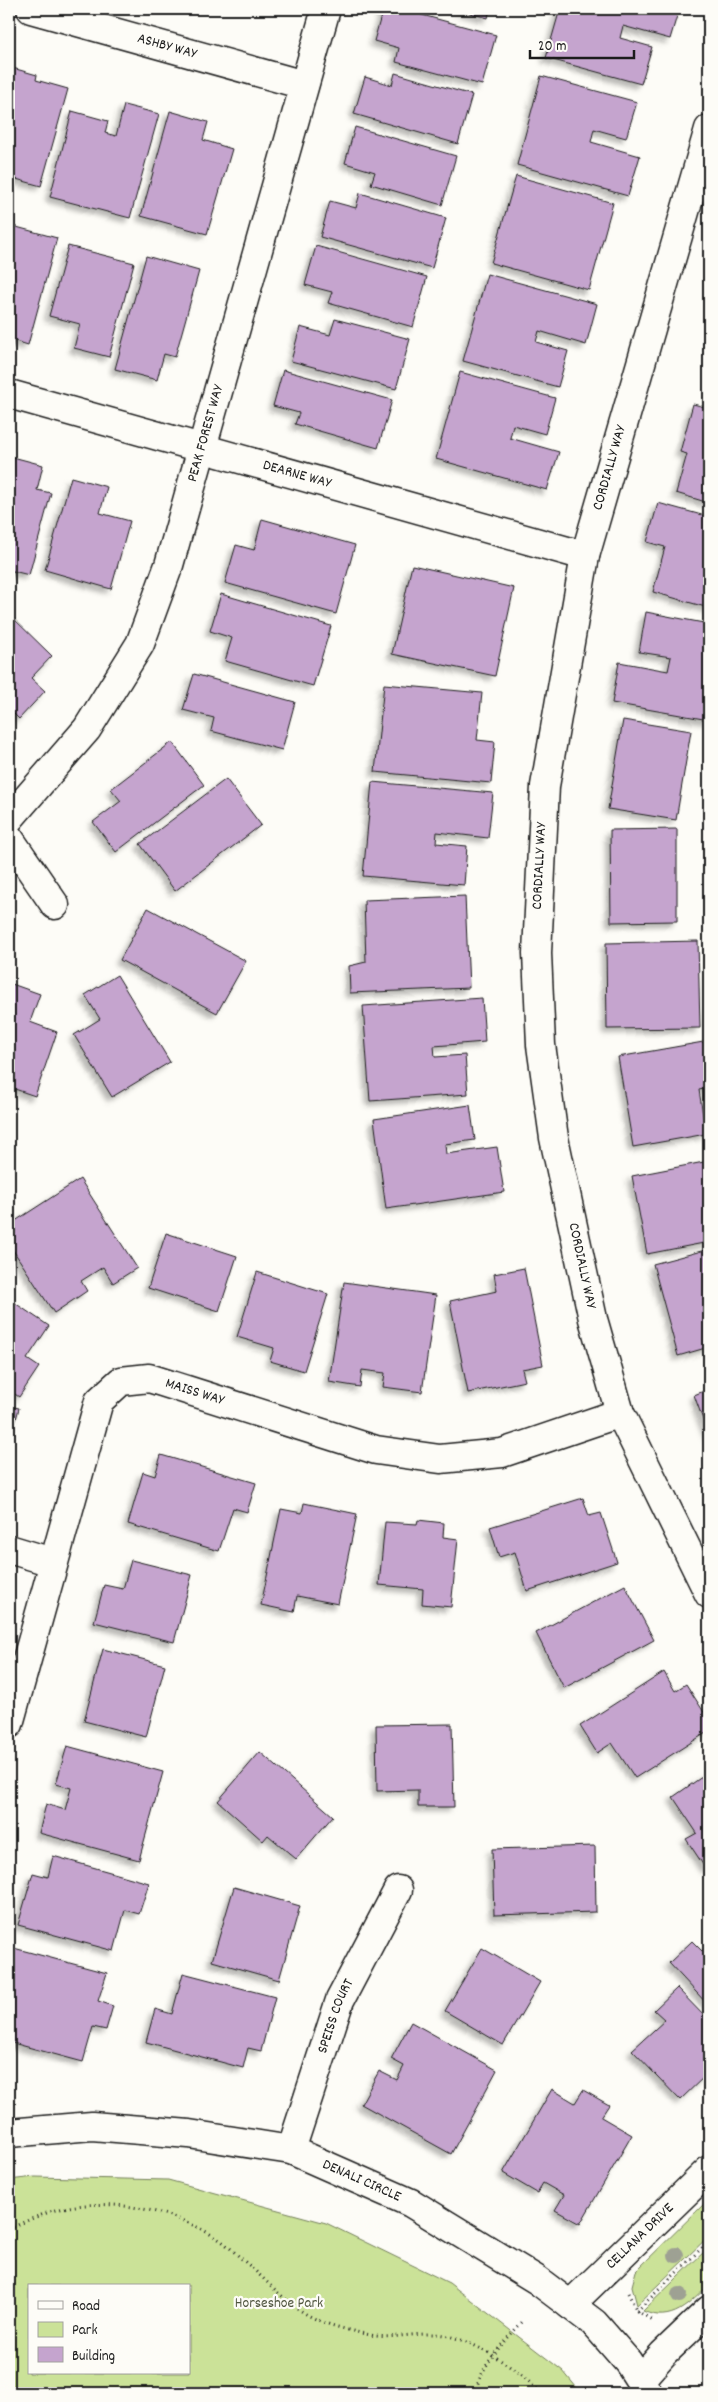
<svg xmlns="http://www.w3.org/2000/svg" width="718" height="2402" viewBox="0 0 718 2402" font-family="Dekko,sans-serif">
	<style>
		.green { fill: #cbe298; stroke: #747f5a; fill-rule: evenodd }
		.building { fill: #c5a4ce; stroke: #1c1c1c; filter: url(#shadow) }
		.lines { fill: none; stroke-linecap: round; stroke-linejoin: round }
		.minor-casing { stroke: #1c1c1c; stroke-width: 31 }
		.path { stroke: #1c1c1c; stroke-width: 3; stroke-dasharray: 1 4; stroke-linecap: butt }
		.minor { stroke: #fdfcf7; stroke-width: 28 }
		.tree { fill: #9ea193 }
		.labels { text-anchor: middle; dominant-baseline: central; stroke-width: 4.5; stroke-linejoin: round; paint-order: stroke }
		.street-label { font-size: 15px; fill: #1c1c1c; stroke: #fdfcf7 }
		.park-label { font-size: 15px; fill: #515741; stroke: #fdfcf7 }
	</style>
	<defs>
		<filter id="shadow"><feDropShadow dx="-4.5" dy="4.5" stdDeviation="2.5" flood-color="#0004"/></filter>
	</defs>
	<rect width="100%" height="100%" fill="#fdfcf7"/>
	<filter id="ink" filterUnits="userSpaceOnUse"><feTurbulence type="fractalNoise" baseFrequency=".02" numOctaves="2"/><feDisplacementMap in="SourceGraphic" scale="10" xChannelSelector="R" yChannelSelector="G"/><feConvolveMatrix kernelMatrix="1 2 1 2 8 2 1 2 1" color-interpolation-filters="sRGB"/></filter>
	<g filter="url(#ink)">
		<g class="green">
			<path d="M35 2177 168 2180 326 2223 449 2283 563 2371 581 2393H9V2180ZM29 2286H189V2373H29Z"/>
			<polygon points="709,2199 709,2236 637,2305 632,2286 636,2271"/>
			<path d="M709 2247V2285C689 2304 672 2324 643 2311Z"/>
		</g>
		<g class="building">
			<polygon points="383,9 400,9 496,35 482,85 396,62 399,48 374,41"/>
			<polygon points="455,9 490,9 488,18"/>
			<polygon points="560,9 679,9 670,39 623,26 620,38 652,47 641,84 546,58"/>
			<polygon points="9,67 37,75 36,80 68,89 41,186 9,177"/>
			<polygon points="395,73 472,95 458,144 354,114 365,77 392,85"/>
			<polygon points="541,76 637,102 626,138 594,129 591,142 640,156 628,196 517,165"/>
			<polygon points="124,105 159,114 130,218 50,197 72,111 108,121 105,133 116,136"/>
			<polygon points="170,111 208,122 203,140 232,149 207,234 141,216"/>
			<polygon points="355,127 456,156 442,205 371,184 375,172 345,163"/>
			<polygon points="516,176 613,203 589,290 491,263"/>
			<polygon points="360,193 446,218 432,268 320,237 330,201 356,208"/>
			<polygon points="9,225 57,238 28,345 9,339"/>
			<polygon points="68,246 134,263 109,357 74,348 80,324 49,316"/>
			<polygon points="316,246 427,277 413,327 328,303 332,292 305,285"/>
			<polygon points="146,256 199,271 175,357 164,354 157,380 115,369"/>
			<polygon points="487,274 597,304 586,345 539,331 536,342 568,351 558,387 463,361"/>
			<polygon points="335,319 410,339 396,389 291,361 300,327 330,335"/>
			<polygon points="283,370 392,400 378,448 295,424 299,413 273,406"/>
			<polygon points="460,372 555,398 545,434 513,425 510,438 559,452 547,490 436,459"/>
			<polygon points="693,404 709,408 709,503 676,493 687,454 680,452"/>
			<polygon points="9,456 43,465 37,490 51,493 29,575 9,570"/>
			<polygon points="71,477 107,487 100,513 130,521 111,589 45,570"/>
			<polygon points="658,503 709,517 709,608 653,592 665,547 647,542"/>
			<polygon points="262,519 355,545 336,614 225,583 236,545 254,550"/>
			<polygon points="412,565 514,588 495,676 392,654"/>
			<polygon points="221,594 331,626 313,686 225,661 232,638 210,631"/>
			<polygon points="646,612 709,624 709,720 612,703 619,662 668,671 671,657 639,652"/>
			<polygon points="9,614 52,656 31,678 45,691 19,719 9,709"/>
			<polygon points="194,674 295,702 282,750 211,731 214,718 183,710"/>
			<polygon points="384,684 482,693 477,740 495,742 491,783 375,772"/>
			<polygon points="623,720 691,731 676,820 608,809"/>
			<polygon points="172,742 204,785 116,852 93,822 121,801 111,789"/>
			<polygon points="226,779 261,825 175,891 140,844"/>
			<polygon points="372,782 493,793 488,838 437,832 436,843 467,846 464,885 363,876"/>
			<polygon points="677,829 677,921 611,922 610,830"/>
			<polygon points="465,896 469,988 350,993 349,966 366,962 364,900"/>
			<polygon points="148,908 246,961 217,1013 120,960"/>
			<polygon points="698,941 700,1028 607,1029 606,943"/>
			<polygon points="117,975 170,1062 112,1097 74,1035 100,1019 85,995"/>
			<polygon points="9,983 40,994 30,1022 57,1032 35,1096 9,1087"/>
			<polygon points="482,998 485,1042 434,1046 435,1057 465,1055 468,1094 370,1101 363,1006"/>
			<polygon points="709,1041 709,1088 699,1090 706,1134 633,1147 618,1057"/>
			<polygon points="470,1105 475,1140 445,1144 446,1154 497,1147 504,1192 386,1209 374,1119"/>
			<polygon points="709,1161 709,1242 647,1254 632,1176"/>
			<polygon points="80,1179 137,1268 113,1283 103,1267 81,1281 87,1291 54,1313 9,1244 9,1225"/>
			<polygon points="166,1233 237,1256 219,1311 148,1288"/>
			<polygon points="709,1249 709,1347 678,1356 653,1264"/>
			<polygon points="524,1268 543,1365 522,1369 525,1381 468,1393 450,1301 497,1291 494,1274"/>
			<polygon points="257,1272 328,1294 304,1371 270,1361 274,1348 237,1337"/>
			<polygon points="344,1282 436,1295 422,1392 383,1387 385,1373 362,1370 360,1387 329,1382"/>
			<polygon points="9,1299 49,1326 27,1359 39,1367 19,1397 9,1390"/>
			<polygon points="709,1389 709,1436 694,1395"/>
			<polygon points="9,1406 19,1408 9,1447"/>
			<polygon points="161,1455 256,1483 247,1512 233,1508 219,1551 128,1524 143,1472 155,1476"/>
			<polygon points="583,1498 589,1516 601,1513 617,1562 527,1591 515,1552 499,1557 490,1527"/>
			<polygon points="304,1503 357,1514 338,1604 297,1596 294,1612 261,1605 281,1509 302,1513"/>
			<polygon points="418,1520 444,1523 443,1537 458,1539 451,1607 422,1604 423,1589 379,1585 385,1522 417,1524"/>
			<polygon points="131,1560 192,1575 174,1642 94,1622 104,1585 123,1589"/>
			<polygon points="625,1585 654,1640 564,1688 536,1633"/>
			<polygon points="103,1649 165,1665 146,1737 84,1721"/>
			<polygon points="664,1672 675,1691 686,1684 709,1720 709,1731 635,1778 612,1743 597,1753 580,1726"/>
			<polygon points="452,1724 454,1807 418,1807 418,1790 377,1791 376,1725"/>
			<polygon points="67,1746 163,1772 139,1860 39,1833 46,1804 65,1810 71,1788 56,1784"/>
			<polygon points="260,1752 333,1816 296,1859 268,1835 263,1841 218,1801"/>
			<polygon points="709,1772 709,1867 706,1869 686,1839 697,1833 673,1797"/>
			<polygon points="595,1846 596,1912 494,1915 492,1849"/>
			<polygon points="53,1856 149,1883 139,1914 125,1910 114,1951 18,1925 33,1873 48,1877"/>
			<polygon points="234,1887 300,1906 279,1980 212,1961"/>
			<polygon points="692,1941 702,1951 709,1945 709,2006 669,1963"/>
			<polygon points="10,1947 107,1973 98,2001 113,2006 106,2030 93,2027 83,2062 9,2042 9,2008 13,1992 9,1991"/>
			<polygon points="482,1948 540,1982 503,2045 445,2011"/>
			<polygon points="183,1973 275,1997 261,2051 248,2048 243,2068 146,2042 155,2009 172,2014"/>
			<polygon points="677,1988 709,2021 709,2077 707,2074 680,2100 632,2050 665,2020 654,2010"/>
			<polygon points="411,2022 497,2070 451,2154 361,2104 379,2071 397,2080 404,2066 391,2059"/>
			<polygon points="552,2089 575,2103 583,2090 609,2105 601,2117 632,2135 580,2224 555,2210 564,2195 543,2183 537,2193 503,2173"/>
		</g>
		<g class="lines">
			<defs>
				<g id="minor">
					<path id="s1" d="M31 9 304 85"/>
					<path id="s2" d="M709 129 585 556 545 786 537 953 541 1045 554 1138 593 1319 620 1413 709 1594"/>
					<path id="s3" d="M9 394 585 556"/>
					<path id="s4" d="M9 819 87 729 140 644 169 565 326 9"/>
					<polyline points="9,838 55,905"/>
					<polyline points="9,1549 52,1562"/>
					<path id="s5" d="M9 1724 99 1401 121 1381 149 1378 376 1450 440 1459 502 1453 620 1413"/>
					<path id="s6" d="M9 2133 92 2126 189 2134 291 2150 411 2203 537 2280 594 2323 628 2362 648 2393"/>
					<path id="s7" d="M291 2150 340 2000 398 1890"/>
					<path id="s8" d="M570 2305 709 2170"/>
					<polyline points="640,2380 663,2354 709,2310"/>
				</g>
			</defs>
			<use href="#minor" class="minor-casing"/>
			<g class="path">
				<path d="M9 2229C28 2220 48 2211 69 2207 117 2199 174 2211 215 2237 226 2243 235 2253 244 2261 268 2281 289 2308 318 2320 330 2326 363 2334 376 2336 400 2339 425 2330 448 2336 481 2344 517 2369 541 2393"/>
				<polyline points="628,2293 637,2311 652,2320"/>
				<polyline points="637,2311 709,2241"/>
				<path d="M475 2393C482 2363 504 2342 524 2320"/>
			</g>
			<use href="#minor" class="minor"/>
		</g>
		<g class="tree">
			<circle cx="676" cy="2255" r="8"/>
			<circle cx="679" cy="2295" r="8"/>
		</g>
	</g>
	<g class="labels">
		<g class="street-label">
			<text stroke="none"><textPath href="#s1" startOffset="141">ASHBY WAY</textPath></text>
			<text stroke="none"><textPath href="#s4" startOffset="440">PEAK FOREST WAY</textPath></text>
			<text transform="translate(610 468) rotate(-74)">CORDIALLY WAY</text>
			<text stroke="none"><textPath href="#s3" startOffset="299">DEARNE WAY</textPath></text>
			<text transform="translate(540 866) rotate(-87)">CORDIALLY WAY</text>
			<text stroke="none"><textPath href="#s2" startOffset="1162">CORDIALLY WAY</textPath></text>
			<text stroke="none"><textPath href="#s5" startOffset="441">MAISS WAY</textPath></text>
			<text stroke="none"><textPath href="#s7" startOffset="141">SPEISS COURT</textPath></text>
			<text stroke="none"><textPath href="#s6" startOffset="361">DENALI CIRCLE</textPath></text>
			<text stroke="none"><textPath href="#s8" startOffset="98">CELLANA DRIVE</textPath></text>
		</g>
		<g class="park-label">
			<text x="279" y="2304">Horseshoe Park</text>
		</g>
	</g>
	<rect width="718" height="2402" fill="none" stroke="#fdfcf7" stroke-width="30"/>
	<rect x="15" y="15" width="688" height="2372" fill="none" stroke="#1c1c1c" stroke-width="2" filter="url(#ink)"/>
	<rect x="28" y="2284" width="162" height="90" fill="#fdfcf7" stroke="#a3a29f"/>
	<rect x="38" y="2301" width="25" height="8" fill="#fdfcf7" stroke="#a3a29f"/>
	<text x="72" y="2310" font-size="15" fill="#1c1c1c">Road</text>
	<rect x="38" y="2322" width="25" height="15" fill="#cbe298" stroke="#a3a29f"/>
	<text x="72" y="2334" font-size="15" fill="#1c1c1c">Park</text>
	<rect x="38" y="2347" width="25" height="15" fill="#c5a4ce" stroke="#a3a29f"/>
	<text x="72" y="2360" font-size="15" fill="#1c1c1c">Building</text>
	<path d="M530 50v8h104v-8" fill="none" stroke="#1c1c1c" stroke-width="2.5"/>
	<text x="538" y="50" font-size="15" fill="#1c1c1c" stroke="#fdfcf7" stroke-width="4" paint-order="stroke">20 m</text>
</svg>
